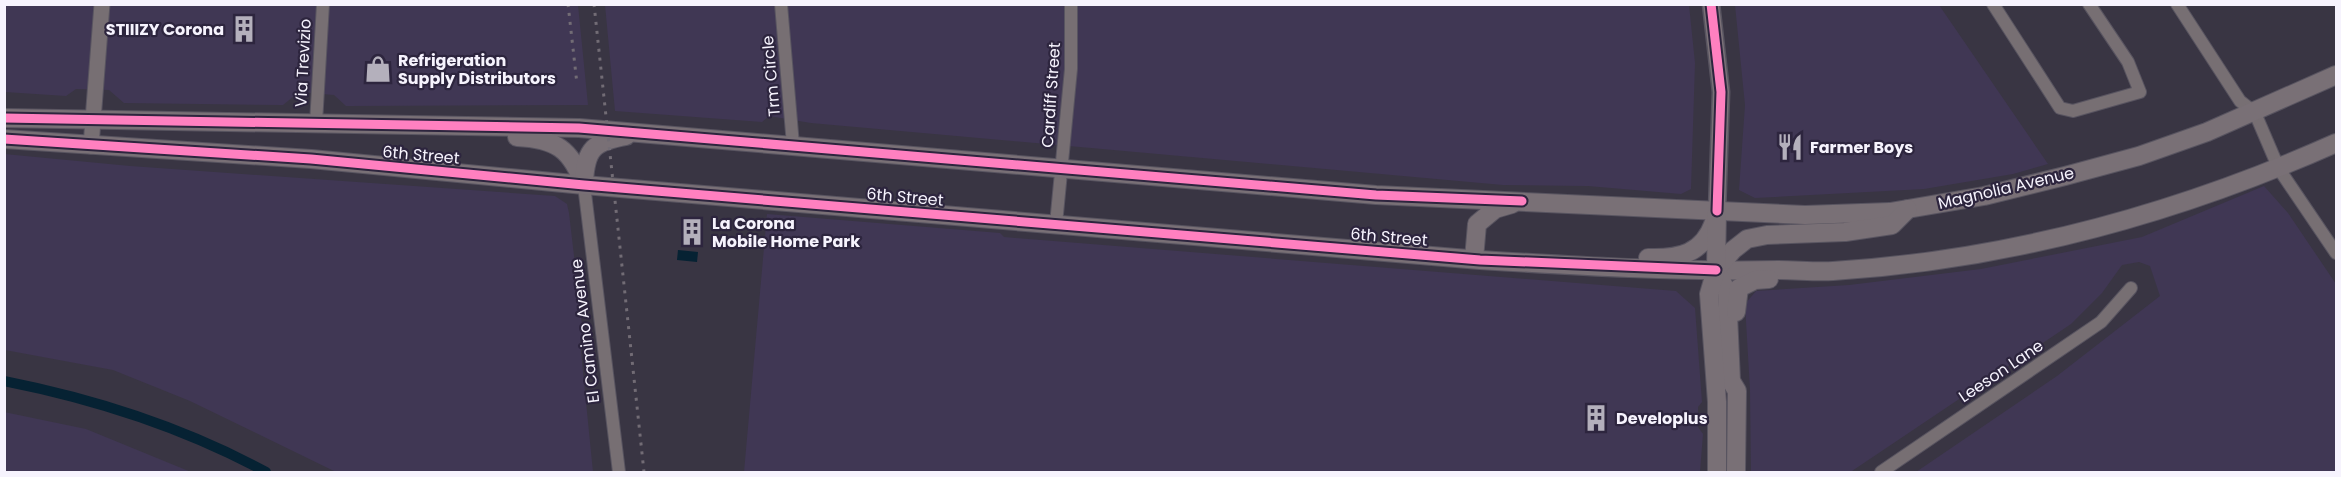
<svg xmlns="http://www.w3.org/2000/svg" width="2341" height="477" viewBox="0 0 2341 477" font-family="Poppins,sans-serif">
	<style>
		.built { fill: #403754 }
		.water { fill: #062233 }
		.lines { fill: none; stroke-linecap: round; stroke-linejoin: round }
		.canal { stroke: #062233; stroke-width: 10 }
		.minor-casing { stroke: #585460; stroke-width: 14 }
		.tertiary-casing { stroke: #585460; stroke-width: 17 }
		.secondary-casing { stroke: #585460; stroke-width: 19 }
		.primary-casing { stroke: #585460; stroke-width: 20 }
		.minor { stroke: #776f73; stroke-width: 12 }
		.tertiary { stroke: #776f73; stroke-width: 15 }
		.secondary { stroke: #7a7177; stroke-width: 16 }
		.primary { stroke: #797076; stroke-width: 18 }
		.rail { stroke: #726c75; stroke-width: 3; stroke-dasharray: 3 6; stroke-linecap: butt }
		.cycleway-casing { stroke: #2d253e; stroke-width: 13 }
		.cycleway { stroke: #ff80c0; stroke-width: 9 }
		.labels { text-anchor: middle; dominant-baseline: central; stroke-width: 4.5; stroke-linejoin: round; paint-order: stroke }
		.poi-label { font-size: 16px; font-weight: bold; fill: #f6f3fd; stroke: #2d253e; text-anchor: start }
		.street-label { font-size: 16px; fill: #f6f3fd; stroke: #2d253e }
	</style>
	<rect width="100%" height="100%" fill="#393543"/>
	<g class="built">
		<polygon points="4,5 578,5 588,105 346,106 334,95 299,92 283,105 124,103 109,90 76,89 66,96 5,92"/>
		<polygon points="605,5 1689,5 1695,63 1691,189 1681,194 1588,186 1503,185 811,123 769,116 762,122 615,111"/>
		<polygon points="1735,5 1939,5 2048,164 2013,174 1924,189 1755,198 1739,190 1745,105"/>
		<polygon points="4,154 130,166 555,196 567,204 569,213 583,333 580,342 593,472 336,472 190,401 113,370 5,350"/>
		<polygon points="2264,186 2288,213 2336,284 2336,472 1916,472 2057,376 2160,296 2150,266 2139,262 2122,265 2102,293 2071,324 1852,471 1751,472 1750,390 1745,304 1756,291 1849,285 1981,269 2142,237"/>
		<polygon points="767,214 1000,233 1004,237 1676,291 1695,308 1702,402 1698,407 1698,427 1703,434 1700,472 744,472"/>
		<polygon points="4,412 86,429 191,472 5,472"/>
	</g>
	<polygon class="water" points="678,250 698,252 697,262 677,260"/>
	<g class="lines">
		<path class="canal" d="M4 381C95 399 185 428 266 472"/>
		<defs>
			<g id="minor">
				<polyline points="781,4 793,145"/>
				<polyline points="1993,4 2060,108 2073,111 2140,92 2128,62 2089,4"/>
				<polyline points="2177,4 2240,101 2255,113 2279,169 2336,253"/>
				<polyline points="316,123 323,4"/>
				<polyline points="584,185 619,472"/>
				<polyline points="1056,224 1071,69 1071,4"/>
				<polyline points="1881,472 2101,322 2131,288"/>
			</g>
			<polyline id="tertiary" points="91,146 102,4"/>
			<polyline id="secondary" points="1711,4 1721,92 1717,211"/>
			<g id="primary">
				<polyline points="4,118 579,128 1376,195 1805,215 1890,212 1984,196 2065,176 2139,156 2207,132 2336,75"/>
				<path d="M517 137C556 139 571 149 584 185"/>
				<path d="M4 139 311 159 584 185 1480 260C1579 266 1679 272 1779 270 1797 270 1815 272 1833 271 2009 260 2176 214 2336 143"/>
				<path d="M584 181C586 148 594 142 626 136"/>
				<path d="M1648 258C1679 259 1703 254 1714 222"/>
				<polyline points="1474,259 1477,224 1495,209 1512,204"/>
				<polyline points="1716,270 1733,250 1747,239 1767,235 1845,232 1892,225 1908,209"/>
				<polyline points="1716,270 1727,292 1731,381 1737,391 1736,472"/>
				<polyline points="1736,312 1739,288 1755,280 1769,279"/>
				<polyline points="1717,472 1717,402 1709,294 1716,270 1717,211"/>
			</g>
		</defs>
		<use href="#minor" class="minor-casing"/>
		<use href="#tertiary" class="tertiary-casing"/>
		<use href="#secondary" class="secondary-casing"/>
		<use href="#primary" class="primary-casing"/>
		<use href="#minor" class="minor"/>
		<use href="#tertiary" class="tertiary"/>
		<use href="#secondary" class="secondary"/>
		<use href="#primary" class="primary"/>
		<g class="rail">
			<polyline points="568,4 577,84"/>
			<polyline points="594,4 644,472"/>
		</g>
		<defs>
			<g id="cycleway">
				<polyline points="1711,4 1721,92 1717,211"/>
				<polyline points="4,118 579,128 1376,195 1522,201"/>
				<polyline points="4,139 311,159 584,185 1480,260 1716,270"/>
			</g>
		</defs>
		<use href="#cycleway" class="cycleway-casing"/>
		<use href="#cycleway" class="cycleway"/>
	</g>
	<defs>
		<symbol id="building-bare" viewBox="-9 -9 18 18"><path d="M-4-6H4V6H1V3H-1V6H-4ZM-2.5-4.3h1.7v1.8h-1.7ZM.8-4.3h1.7v1.8H.8ZM-2.5-1h1.7V.8h-1.7ZM.8-1h1.7V.8H.8Z" fill="#b4b0bc" stroke="#2d253e" stroke-width="2.5" paint-order="stroke"/></symbol>
		<symbol id="shop-bare" viewBox="-9 -9 18 18"><path d="M-5-2.5h2.3a2.7 3.5 0 0 1 5.4 0H5L5.5 6h-11ZM-1.5-2.5h3a1.5 2.3 0 0 0-3 0Z" fill="#b4b0bc" stroke="#2d253e" stroke-width="2.5" paint-order="stroke"/></symbol>
		<symbol id="restaurant-bare" viewBox="-9 -9 18 18"><path d="M-5-6h1v4h1v-4h1v4h1v-4h1v5L-1.5 .5V6h-2V.5L-5-1ZM5-6V6H3V1.5H1.5Q1.5-4 5-6Z" fill="#b4b0bc" stroke="#2d253e" stroke-width="2.5" paint-order="stroke"/></symbol>
	</defs>
	<g fill-rule="evenodd">
		<use href="#building-bare" x="225" y="10" width="38" height="38"/>
		<use href="#shop-bare" x="359" y="50" width="38" height="38"/>
		<use href="#restaurant-bare" x="1771" y="128" width="38" height="38"/>
		<use href="#building-bare" x="673" y="213" width="38" height="38"/>
		<use href="#building-bare" x="1577" y="399" width="38" height="38"/>
	</g>
	<g class="labels">
		<g class="poi-label">
			<text x="224" y="29" text-anchor="end">STIIIZY Corona</text>
			<text x="398" y="60">Refrigeration<tspan x="398" dy="18">Supply Distributors</tspan></text>
			<text x="1810" y="147">Farmer Boys</text>
			<text x="712" y="223">La Corona<tspan x="712" dy="18">Mobile Home Park</tspan></text>
			<text x="1616" y="418">Developlus</text>
		</g>
		<g class="street-label">
			<text transform="translate(303 63) rotate(-87)">Via Trevizio</text>
			<text transform="translate(771 76) rotate(-95)">Trm Circle</text>
			<text transform="translate(1051 95) rotate(-86)">Cardiff Street</text>
			<text transform="translate(421 155) rotate(5)">6th Street</text>
			<text transform="translate(2006 188) rotate(-13)">Magnolia Avenue</text>
			<text transform="translate(905 197) rotate(5)">6th Street</text>
			<text transform="translate(1389 237) rotate(5)">6th Street</text>
			<text transform="translate(585 331) rotate(-97)">El Camino Avenue</text>
			<text transform="translate(2001 371) rotate(-34)">Leeson Lane</text>
		</g>
	</g>
	<rect width="2341" height="477" fill="none" stroke="#f6f3fd" stroke-width="12"/>
</svg>
